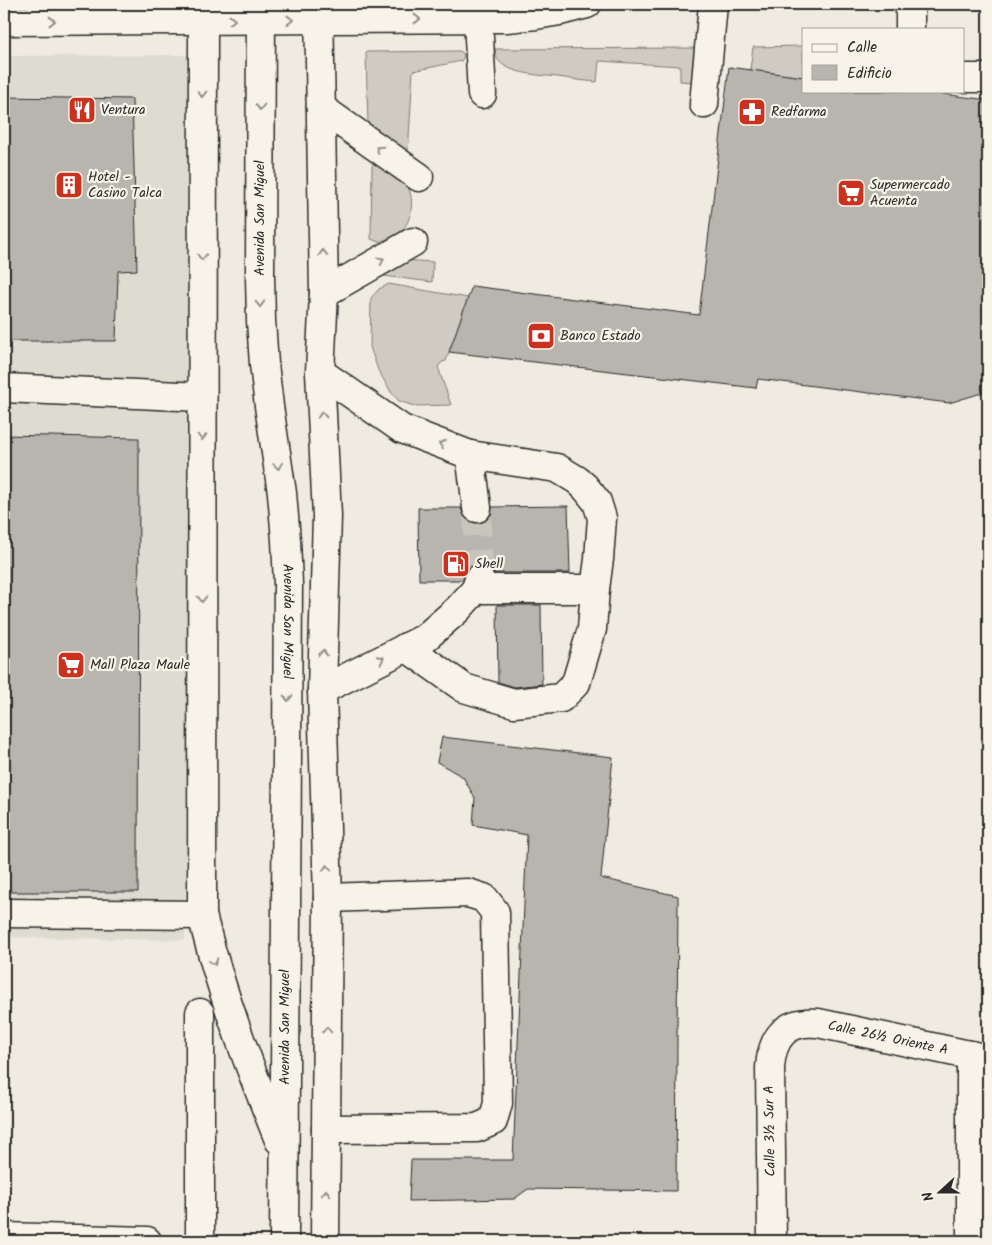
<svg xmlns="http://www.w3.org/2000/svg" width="992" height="1245" viewBox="0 0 992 1245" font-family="Kalam,sans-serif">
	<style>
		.built { fill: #dedbd1 }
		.grass { fill: #cfcbc2; stroke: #7d7b76 }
		.building { fill: #b8b5ae; stroke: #2b2b2b }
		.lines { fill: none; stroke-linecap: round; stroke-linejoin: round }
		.minor-tunnel { stroke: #c8c5bc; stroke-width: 28; stroke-dasharray: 28 14; stroke-linecap: butt }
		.minor-casing { stroke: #2b2b2b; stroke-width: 31 }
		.major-casing { stroke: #2b2b2b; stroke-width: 31 }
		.highway-casing { stroke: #2b2b2b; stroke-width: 31 }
		.minor { stroke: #f7f3e8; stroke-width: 28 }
		.major { stroke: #f7f3e8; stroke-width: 28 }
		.highway { stroke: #f7f3e8; stroke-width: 28 }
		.oneway { stroke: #918f8a }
		.labels { text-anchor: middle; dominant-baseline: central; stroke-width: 4.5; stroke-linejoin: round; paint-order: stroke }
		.poi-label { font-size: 14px; fill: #2b2b2b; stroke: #f7f3e8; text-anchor: start }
		.street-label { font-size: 14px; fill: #2b2b2b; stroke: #f7f3e8 }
	</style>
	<rect width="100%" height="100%" fill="#efebe0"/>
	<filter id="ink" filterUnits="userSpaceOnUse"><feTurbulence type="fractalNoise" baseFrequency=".02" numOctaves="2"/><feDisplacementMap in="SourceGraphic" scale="10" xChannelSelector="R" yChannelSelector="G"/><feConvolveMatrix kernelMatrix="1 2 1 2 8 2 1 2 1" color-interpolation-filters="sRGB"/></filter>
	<g filter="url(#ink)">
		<polygon class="built" points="195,55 185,940 4,937 4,56"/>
		<g class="grass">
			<polygon points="803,46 803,77 750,70 753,47"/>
			<path d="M699 48 692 82 680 81V66L599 61 597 82C584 81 571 79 558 77 540 75 493 74 495 49Z"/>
			<polygon points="460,51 464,54 463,58 461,61 413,71 408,154 368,124 366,52"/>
			<path d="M374 163C381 166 398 177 404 182 416 193 413 222 400 232 394 237 386 239 379 242L371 239 372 166Z"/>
			<polygon points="402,260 433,262 432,282 383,276 372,281 370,278"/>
			<polygon points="389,284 468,298 446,361 442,362 438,367 451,405 414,406 399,401 391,392 378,370 370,347 371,298 379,289"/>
		</g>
		<g class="building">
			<polygon points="729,67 803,77 803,91 920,91 988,100 988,391 949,403 758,379 756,388 449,352 472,286 699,315"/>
			<polygon points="4,97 132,99 137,270 118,271 116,341 4,341"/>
			<polygon points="4,435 139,438 138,892 4,892"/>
			<polygon points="568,506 570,573 493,573 490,568 484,564 476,564 468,568 462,580 419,580 418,508 461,508 465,518 471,522 478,524 487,520 491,515 492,507"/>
			<polygon points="497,605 541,605 542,684 515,687 498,682"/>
			<polygon points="442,737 613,757 601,878 678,896 676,1191 528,1189 514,1199 409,1201 411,1160 513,1160 527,835 473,825 475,798 463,777 437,762"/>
		</g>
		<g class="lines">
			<polyline class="minor-tunnel" points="477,508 479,579"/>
			<defs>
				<g id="minor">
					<polyline points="910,4 910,29"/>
					<polyline points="478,19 482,94"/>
					<polyline points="963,78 988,78"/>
					<polyline points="704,104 713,4"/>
					<polyline points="321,108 419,177"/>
					<polyline points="324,293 413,242"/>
					<path d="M320 372 402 429 470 455C472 464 472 474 474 483 475 492 476 499 477 508"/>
					<polyline points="4,388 202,397"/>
					<polyline points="476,589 595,589"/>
					<polyline points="406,647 464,688 514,703 561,698 576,683 592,629 595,589 599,559 602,518 597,502 585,487 577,480 557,468 470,455"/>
					<polyline points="322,690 425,638 458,609 476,589 479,579"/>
					<polyline points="4,913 202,915 203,20"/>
					<polyline points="200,1013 200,1241"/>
					<polyline points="326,1129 477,1128 493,1121 498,1103 495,912 484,898 468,893 328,898"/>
					<polyline points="4,1237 147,1241"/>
					<path d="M772 1241 770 1068C772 1037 786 1020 818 1023L988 1059"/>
					<polyline points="971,1241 971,1055"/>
				</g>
				<polyline id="major" points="4,21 507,18 536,15 560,11 587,4"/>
				<g id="highway">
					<path id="s1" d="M261 4 260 277 261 321 264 364 269 406 282 493 286 540 288 584 284 1241"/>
					<polyline points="319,4 324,293 320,372 327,516 322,690 328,898 325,1241"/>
					<path d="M202 915C221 993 249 1066 279 1140"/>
				</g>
			</defs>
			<use href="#minor" class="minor-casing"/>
			<use href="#major" class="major-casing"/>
			<use href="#highway" class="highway-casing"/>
			<use href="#minor" class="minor"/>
			<use href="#major" class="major"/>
			<use href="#highway" class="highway"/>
		</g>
		<defs><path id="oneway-chevron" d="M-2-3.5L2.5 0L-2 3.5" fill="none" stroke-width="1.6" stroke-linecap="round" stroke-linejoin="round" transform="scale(1.25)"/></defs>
		<g class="oneway">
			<use href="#oneway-chevron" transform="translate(417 19)"/>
			<use href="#oneway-chevron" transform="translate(232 20)"/>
			<use href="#oneway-chevron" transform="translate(290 20)"/>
			<use href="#oneway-chevron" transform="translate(52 21)"/>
			<use href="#oneway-chevron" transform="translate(202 94) rotate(90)"/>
			<use href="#oneway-chevron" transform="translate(260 107) rotate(90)"/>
			<use href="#oneway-chevron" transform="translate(379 149) rotate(-145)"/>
			<use href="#oneway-chevron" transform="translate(323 253) rotate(-91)"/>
			<use href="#oneway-chevron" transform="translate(202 257) rotate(90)"/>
			<use href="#oneway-chevron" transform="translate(381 260) rotate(-29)"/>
			<use href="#oneway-chevron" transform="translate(260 304) rotate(88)"/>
			<use href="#oneway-chevron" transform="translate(322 415) rotate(-93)"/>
			<use href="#oneway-chevron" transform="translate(202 437) rotate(90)"/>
			<use href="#oneway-chevron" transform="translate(442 444) rotate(-160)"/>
			<use href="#oneway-chevron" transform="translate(278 466) rotate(82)"/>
			<use href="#oneway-chevron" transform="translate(202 599) rotate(90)"/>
			<use href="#oneway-chevron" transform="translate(323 653) rotate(-89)"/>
			<use href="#oneway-chevron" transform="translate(381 659) rotate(-26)"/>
			<use href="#oneway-chevron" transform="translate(288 698) rotate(90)"/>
			<use href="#oneway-chevron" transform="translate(327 868) rotate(-91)"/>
			<use href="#oneway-chevron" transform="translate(214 962) rotate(72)"/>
			<use href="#oneway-chevron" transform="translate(327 1030) rotate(-90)"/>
			<use href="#oneway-chevron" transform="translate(326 1193) rotate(-89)"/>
		</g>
	</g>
	<defs>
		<symbol id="restaurant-square" viewBox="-11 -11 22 22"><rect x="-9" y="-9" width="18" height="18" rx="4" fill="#c8321e" stroke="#f7f3e8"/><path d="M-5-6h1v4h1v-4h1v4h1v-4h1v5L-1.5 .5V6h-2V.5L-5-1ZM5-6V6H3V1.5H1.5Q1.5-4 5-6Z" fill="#fff"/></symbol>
		<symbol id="pharmacy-square" viewBox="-11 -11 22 22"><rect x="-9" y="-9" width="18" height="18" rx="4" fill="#c8321e" stroke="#f7f3e8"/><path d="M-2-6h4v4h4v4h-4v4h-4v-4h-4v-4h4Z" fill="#fff"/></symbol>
		<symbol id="building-square" viewBox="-11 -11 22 22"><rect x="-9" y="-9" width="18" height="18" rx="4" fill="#c8321e" stroke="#f7f3e8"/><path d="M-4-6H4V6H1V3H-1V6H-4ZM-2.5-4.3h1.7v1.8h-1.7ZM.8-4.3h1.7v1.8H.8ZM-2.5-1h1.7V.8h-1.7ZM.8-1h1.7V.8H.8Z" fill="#fff"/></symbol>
		<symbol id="supermarket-square" viewBox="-11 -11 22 22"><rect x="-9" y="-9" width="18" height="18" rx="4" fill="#c8321e" stroke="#f7f3e8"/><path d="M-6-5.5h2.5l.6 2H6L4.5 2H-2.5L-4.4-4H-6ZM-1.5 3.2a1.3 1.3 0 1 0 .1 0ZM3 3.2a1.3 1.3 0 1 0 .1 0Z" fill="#fff"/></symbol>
		<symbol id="bank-square" viewBox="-11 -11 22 22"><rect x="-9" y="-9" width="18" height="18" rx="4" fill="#c8321e" stroke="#f7f3e8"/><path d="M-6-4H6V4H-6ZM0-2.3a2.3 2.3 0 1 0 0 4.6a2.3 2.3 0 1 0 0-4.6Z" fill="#fff"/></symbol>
		<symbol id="fuel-square" viewBox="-11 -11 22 22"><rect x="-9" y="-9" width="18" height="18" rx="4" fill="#c8321e" stroke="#f7f3e8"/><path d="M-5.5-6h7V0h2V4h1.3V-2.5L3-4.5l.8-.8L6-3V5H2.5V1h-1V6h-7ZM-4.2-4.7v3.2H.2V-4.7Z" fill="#fff"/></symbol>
	</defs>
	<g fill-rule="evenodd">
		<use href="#restaurant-square" x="66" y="94" width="32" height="32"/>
		<use href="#pharmacy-square" x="736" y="96" width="32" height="32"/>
		<use href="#building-square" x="53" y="169" width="32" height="32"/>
		<use href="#supermarket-square" x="835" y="177" width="32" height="32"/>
		<use href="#bank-square" x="525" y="320" width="32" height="32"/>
		<use href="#fuel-square" x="440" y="548" width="32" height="32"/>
		<use href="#supermarket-square" x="55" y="649" width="32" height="32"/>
	</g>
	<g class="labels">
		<g class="poi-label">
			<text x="101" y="110">Ventura</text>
			<text x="771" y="112">Redfarma</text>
			<text x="88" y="177">Hotel -<tspan x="88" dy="16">Casino Talca</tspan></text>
			<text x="870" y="185">Supermercado<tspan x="870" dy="16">Acuenta</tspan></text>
			<text x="560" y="336">Banco Estado</text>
			<text x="475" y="564">Shell</text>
			<text x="90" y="665">Mall Plaza Maule</text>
		</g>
		<g class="street-label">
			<text transform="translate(260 218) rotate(-90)">Avenida San Miguel</text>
			<text stroke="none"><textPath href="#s1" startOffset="619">Avenida San Miguel</textPath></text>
			<text transform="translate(285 1027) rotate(-90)">Avenida San Miguel</text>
			<text transform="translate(888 1038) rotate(12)">Calle 26½ Oriente A</text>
			<text transform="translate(770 1131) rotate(-91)">Calle 3½ Sur A</text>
		</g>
	</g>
	<rect width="992" height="1245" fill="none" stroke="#f7f3e8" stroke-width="20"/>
	<rect x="10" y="10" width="972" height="1225" fill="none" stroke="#2b2b2b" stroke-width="2" filter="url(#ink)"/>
	<rect x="802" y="28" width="162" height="65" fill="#f7f3e8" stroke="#a5a39c"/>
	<rect x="812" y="44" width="25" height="8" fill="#f7f3e8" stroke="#a5a39c"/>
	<text x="847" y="52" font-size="15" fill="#2b2b2b">Calle</text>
	<rect x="812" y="65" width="25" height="15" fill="#b8b5ae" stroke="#a5a39c"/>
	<text x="847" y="78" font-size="15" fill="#2b2b2b">Edificio</text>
	<g transform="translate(940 1192) rotate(249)" stroke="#f7f3e8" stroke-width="4" paint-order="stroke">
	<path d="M0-4L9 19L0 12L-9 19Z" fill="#2b2b2b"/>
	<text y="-8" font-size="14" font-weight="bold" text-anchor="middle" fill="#2b2b2b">N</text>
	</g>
</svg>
